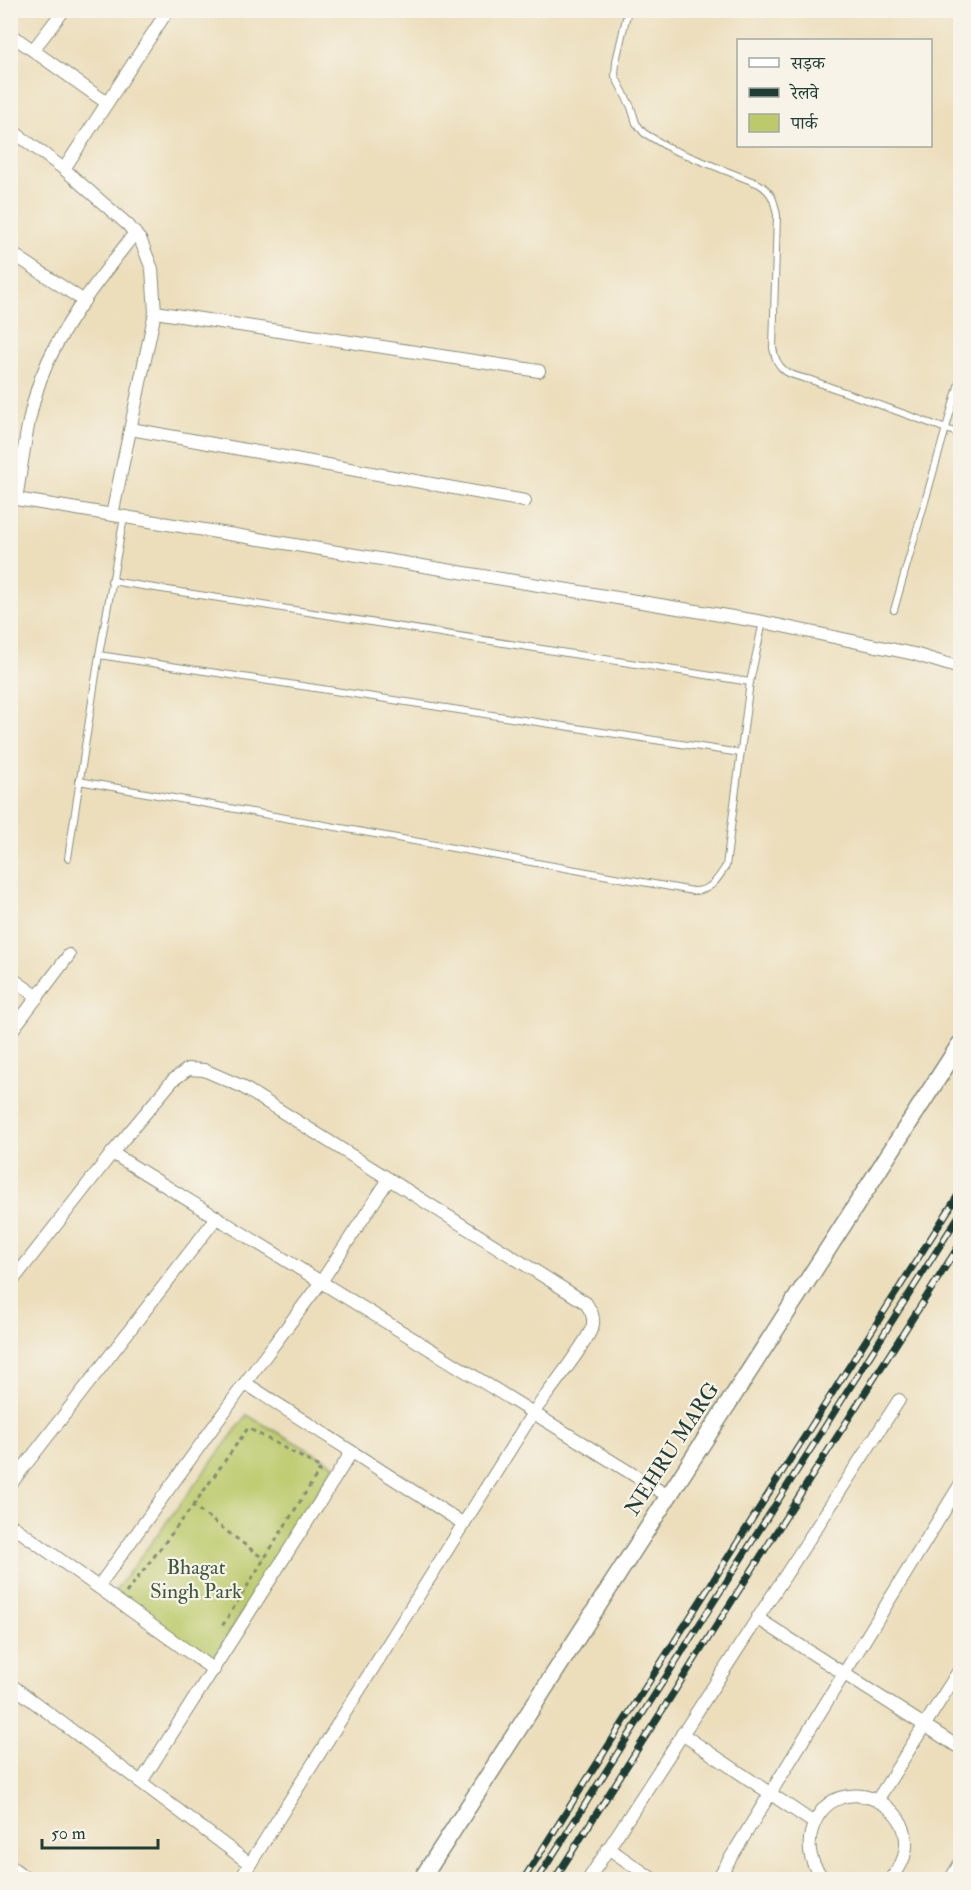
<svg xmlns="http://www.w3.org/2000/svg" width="971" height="1890" viewBox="0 0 971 1890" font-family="'IM FELL Double Pica','Noto Serif Devanagari',serif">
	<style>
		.green { fill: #bcca6c; stroke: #6e8450; stroke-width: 1.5 }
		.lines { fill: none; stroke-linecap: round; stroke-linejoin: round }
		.lane-casing { stroke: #868e78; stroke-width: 8 }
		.street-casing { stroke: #868e78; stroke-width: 14 }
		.secondary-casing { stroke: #868e78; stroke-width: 19 }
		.path { stroke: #868e78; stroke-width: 3; stroke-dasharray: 4.5 4.5; stroke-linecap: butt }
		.lane { stroke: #fff; stroke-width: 6 }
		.street { stroke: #fff; stroke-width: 12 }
		.secondary { stroke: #fff; stroke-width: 16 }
		.rail-casing { stroke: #1f3d34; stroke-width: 7 }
		.rail { stroke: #f7f3e8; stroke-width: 4.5; stroke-dasharray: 14; stroke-linecap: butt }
		.labels { text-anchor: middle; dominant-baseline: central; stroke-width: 4.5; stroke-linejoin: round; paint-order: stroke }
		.street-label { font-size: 21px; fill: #1f3d34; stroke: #f7f3e8 }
		.park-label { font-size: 21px; fill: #3e593f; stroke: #f7f3e8 }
	</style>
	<rect width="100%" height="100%" fill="#f7f3e8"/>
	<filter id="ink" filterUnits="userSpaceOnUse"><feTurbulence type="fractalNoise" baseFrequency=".0167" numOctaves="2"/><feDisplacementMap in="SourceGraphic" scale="12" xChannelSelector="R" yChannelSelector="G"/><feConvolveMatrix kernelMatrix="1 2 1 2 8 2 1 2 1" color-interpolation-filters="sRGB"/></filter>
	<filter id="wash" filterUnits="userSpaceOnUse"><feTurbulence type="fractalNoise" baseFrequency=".008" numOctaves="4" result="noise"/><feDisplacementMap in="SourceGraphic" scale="24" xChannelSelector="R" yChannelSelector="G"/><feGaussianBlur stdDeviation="1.35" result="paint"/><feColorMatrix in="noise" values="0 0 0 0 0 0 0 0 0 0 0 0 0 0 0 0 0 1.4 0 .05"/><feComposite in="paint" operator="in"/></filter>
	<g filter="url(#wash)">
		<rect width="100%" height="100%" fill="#ecdebb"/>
		<polygon class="green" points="247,1415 335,1465 211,1662 114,1592"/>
	</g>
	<g filter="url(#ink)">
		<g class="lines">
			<defs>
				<g id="lane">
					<path d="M628 10 616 61 615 76 631 107 636 123 644 133 671 149 759 184C772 192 774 200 777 215L773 348C777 372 789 375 811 380L960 434"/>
					<polyline points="111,581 750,682"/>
					<polyline points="894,610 960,379"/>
					<polyline points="99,655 740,753"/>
					<path d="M79 781 693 891C711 891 717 880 726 866L750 682 763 622"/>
					<polyline points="68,858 99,655 124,517"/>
				</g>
				<g id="street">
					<polyline points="10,34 107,103"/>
					<polyline points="33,50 64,10"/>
					<polyline points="10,129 64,169 128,225 141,241 152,269 155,312 112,515"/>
					<polyline points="64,169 168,10"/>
					<polyline points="10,252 84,301"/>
					<polyline points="155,312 539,371"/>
					<polyline points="131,429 525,501"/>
					<polyline points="10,498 763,622 914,654 960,668"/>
					<path d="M16 499C23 459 27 416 41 378 61 325 100 278 135 233"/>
					<polyline points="10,977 38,997"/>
					<polyline points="10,1033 69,955"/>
					<polyline points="112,1153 668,1496"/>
					<path d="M10 1284 112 1153 173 1080 188 1069 204 1070 241 1086 586 1303C590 1310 594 1315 593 1324 590 1340 545 1396 533 1413L240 1880"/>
					<polyline points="245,1383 464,1524"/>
					<polyline points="10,1485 217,1217"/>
					<polyline points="10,1524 214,1670"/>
					<polyline points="98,1587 245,1383 321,1282 389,1179"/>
					<polyline points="757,1618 960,1748"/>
					<polyline points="10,1684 250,1864"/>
					<polyline points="682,1734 814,1823"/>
					<polyline points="141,1782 351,1453"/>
					<polyline points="878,1799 960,1669"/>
					<polyline points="608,1848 654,1880"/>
					<polyline points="10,1866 29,1880"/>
					<polyline points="588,1880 899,1400"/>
					<polyline points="717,1880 960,1485"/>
					<path d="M825 1880C812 1867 807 1851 811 1833 832 1754 948 1814 890 1880"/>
					<polyline points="950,1880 960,1863"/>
				</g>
				<polyline id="secondary" points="421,1880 960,1044"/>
			</defs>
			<use href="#lane" class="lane-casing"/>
			<use href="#street" class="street-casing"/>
			<use href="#secondary" class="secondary-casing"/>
			<g class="path">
				<polyline points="193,1506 248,1428 321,1468 221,1628"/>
				<polyline points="126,1593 193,1506 264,1559"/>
			</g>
			<use href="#lane" class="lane"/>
			<use href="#street" class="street"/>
			<use href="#secondary" class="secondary"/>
			<defs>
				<g id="rail">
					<polyline points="523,1880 960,1192"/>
					<polyline points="537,1880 960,1214"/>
					<polyline points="554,1880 960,1244"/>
				</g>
			</defs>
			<use href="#rail" class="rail-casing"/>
			<use href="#rail" class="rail"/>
		</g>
	</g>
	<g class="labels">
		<g class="street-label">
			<text transform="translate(672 1449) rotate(-57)">NEHRU MARG</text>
		</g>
		<g class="park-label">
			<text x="196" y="1567">Bhagat<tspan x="196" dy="24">Singh Park</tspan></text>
		</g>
	</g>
	<rect width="971" height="1890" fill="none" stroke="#f7f3e8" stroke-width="36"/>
	<rect x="737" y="39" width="195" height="108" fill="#f7f3e8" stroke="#a1aaa0" stroke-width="1.5"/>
	<rect x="749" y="58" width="30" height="9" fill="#ffffff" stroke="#a1aaa0" stroke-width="1.5"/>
	<text x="791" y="69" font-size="18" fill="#1f3d34">सड़क</text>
	<rect x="749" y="88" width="30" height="9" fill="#1f3d34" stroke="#a1aaa0" stroke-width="1.5"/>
	<text x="791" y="99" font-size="18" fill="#1f3d34">रेलवे</text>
	<rect x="749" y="114" width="30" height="18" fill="#bcca6c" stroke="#a1aaa0" stroke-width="1.5"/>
	<text x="791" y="129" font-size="18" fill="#1f3d34">पार्क</text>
	<path d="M42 1839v9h116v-9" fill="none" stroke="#1f3d34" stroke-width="3"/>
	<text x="51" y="1839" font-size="18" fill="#1f3d34" stroke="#f7f3e8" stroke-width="4.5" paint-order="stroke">50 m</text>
</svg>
